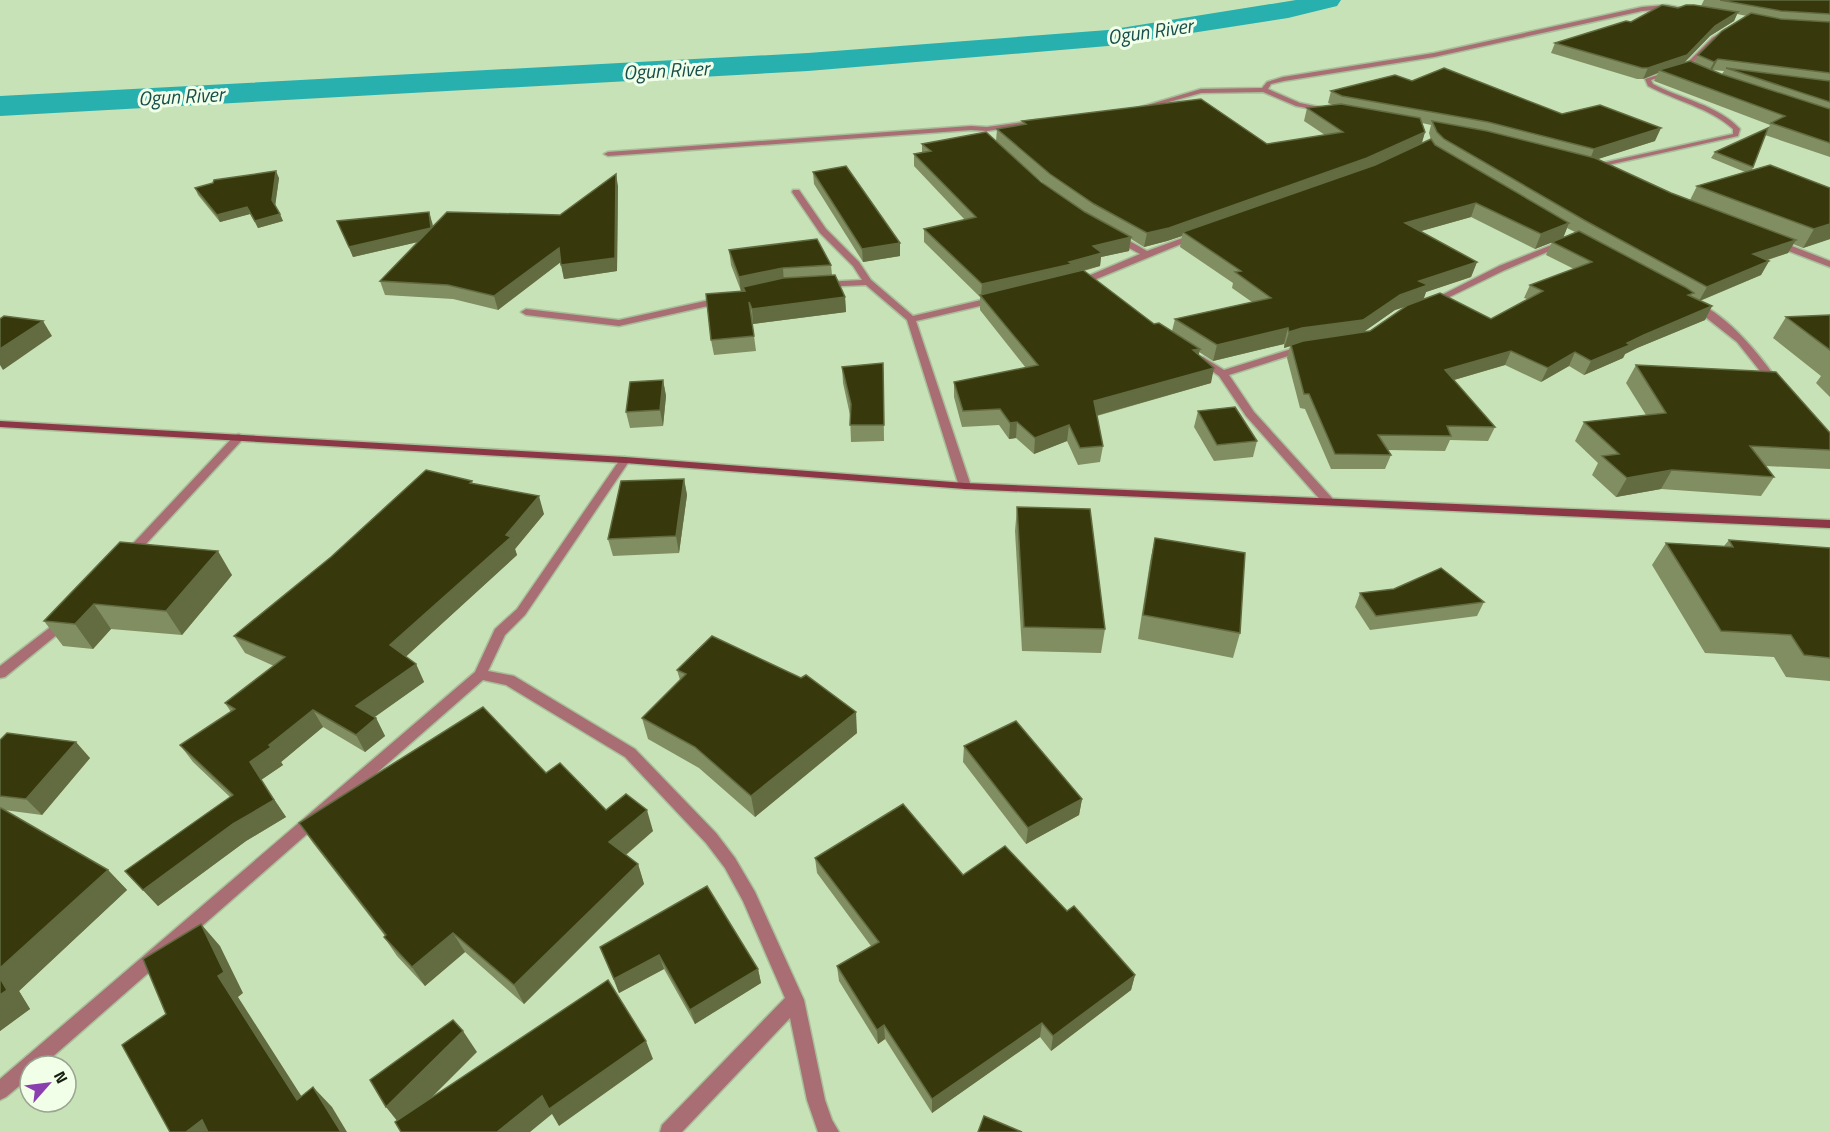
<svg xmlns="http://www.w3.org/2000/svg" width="1830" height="1132" viewBox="0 0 1830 1132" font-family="'Titillium Web',sans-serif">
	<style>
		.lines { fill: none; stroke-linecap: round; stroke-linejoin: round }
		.river { fill: #27b0ad; fill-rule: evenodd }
		.minor-casing { stroke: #a8bf99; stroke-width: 3 }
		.secondary-casing { stroke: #a8bf99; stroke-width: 3 }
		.minor { fill: #a96d74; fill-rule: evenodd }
		.secondary { fill: #8c3745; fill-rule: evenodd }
		.wall { fill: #808e62; fill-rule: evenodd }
		.shaded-wall { fill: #626c40 }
		.building { fill: #37390d; stroke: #626c40; stroke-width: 1.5 }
		.labels { text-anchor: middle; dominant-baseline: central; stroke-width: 6; stroke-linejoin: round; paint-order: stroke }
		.far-water-label { font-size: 20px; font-style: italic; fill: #174d4c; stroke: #f1fee8 }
	</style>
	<rect width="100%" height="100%" fill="#c8e2b7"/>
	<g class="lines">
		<polygon class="river" points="1296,0 1341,0 1337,6 1288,18 1108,46 808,71 0,116 0,96 808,53 1108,30"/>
		<defs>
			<g id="minor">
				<polygon points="1666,5 1698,11 1695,13 1666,9 1642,11 1434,57 1284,81 1271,84 1268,89 1300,103 1329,109 1329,111 1327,112 1296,106 1263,92 1201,93 1137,111 1134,109 1201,89 1262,88 1267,82 1283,77 1434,53 1642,7"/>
				<path d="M1726 29 1731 30 1716 40 1687 69 1651 80 1653 84C1681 99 1718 105 1740 129L1738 136 1590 169V165H1593L1733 134V129C1710 108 1676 101 1648 86L1645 79 1683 67 1712 38Z"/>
				<polygon points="1037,120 1039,121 1039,123 987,131 971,130 608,156 604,154 608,152 971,126 987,127"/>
				<polygon points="793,190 799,190 826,229 859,262 871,280 913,316 994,297 998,300 997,302 916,321 971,486 969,488 965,489 959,486 907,320 866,285 820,287 819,285 823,282 862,280 853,266 820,233 792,192"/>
				<polygon points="1113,235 1119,235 1147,251 1191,235 1198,237 1094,280 1076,283 1076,279 1088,276 1140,254 1113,239"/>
				<polygon points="1773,241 1779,241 1830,261 1830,267 1773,245"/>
				<polygon points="1559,242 1566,244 1505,270 1433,305 1430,306 1426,303 1499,266"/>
				<polygon points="723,297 727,300 726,302 619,326 526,315 521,312 526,309 619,320"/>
				<path d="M1697 303C1728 315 1762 357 1780 384L1778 386H1772L1737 342 1694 308 1693 306Z"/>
				<polygon points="1304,345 1307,346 1307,350 1229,375 1254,412 1332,498 1334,501 1328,505 1324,504 1246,416 1219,376 1195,359 1197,357 1203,357 1224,370"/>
				<polygon points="239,434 244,437 243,439 133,558 125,558 123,555 125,552 235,435"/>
				<polygon points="625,457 630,460 525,615 505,635 488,671 514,676 635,749 716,833 735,858 755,892 804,1000 825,1100 832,1120 839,1132 818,1132 807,1100 790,1018 682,1132 660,1132 662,1125 785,998 743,901 725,868 706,843 625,757 506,685 483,680 42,1066 30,1066 30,1077 6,1097 0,1100 0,1079 475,672 495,629 517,609 621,458"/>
				<polygon points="65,617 69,619 71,622 69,625 5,677 0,678 0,666 61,619"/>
			</g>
			<polygon id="secondary" points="0,421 625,457 965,483 1830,520 1830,528 965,489 625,463 0,427"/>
		</defs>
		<use href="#minor" class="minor-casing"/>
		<use href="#secondary" class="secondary-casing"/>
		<use href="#minor" class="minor"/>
		<use href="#secondary" class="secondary"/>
	</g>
	<g class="wall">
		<path d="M1704 0H1830V157L1765 135 1752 170 1830 188V239L1803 248 1793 244 1788 253 1768 260 1769 261 1761 275 1700 301 1712 306 1705 320 1637 348 1625 354 1623 358 1584 375 1569 366 1541 382 1505 365 1454 380 1495 427 1488 441 1450 440 1445 451 1387 450 1391 455 1385 469H1331L1305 409 1300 408 1287 358 1290 346 1284 348V344L1213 361 1199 352V355L1211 383 1097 416 1103 446 1100 462 1078 465 1067 441 1034 454 1016 438 1009 439 999 425 962 427 954 397V382L1026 368 980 310V297L924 242V229L965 220 914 166V154L922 152V144L996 141 997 129 1021 125 1022 121 1267 144 1325 135 1304 121 1307 108 1333 105 1328 103 1331 91 1412 81 1562 114 1655 141 1597 159 1671 193 1690 200 1697 186 1745 172 1711 158 1715 152 1767 131 1770 125 1654 81 1658 73 1643 79H1637L1551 53 1555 43 1678 8 1701 6ZM1737 14 1747 16 1698 55 1694 63H1684L1710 36 1734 21ZM1712 70 1724 71 1722 74ZM1422 123 1431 125 1429 133 1431 140 1422 143 1425 132ZM1012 156 1048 187 1041 182ZM1471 217 1535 249 1563 238 1552 242 1546 255 1574 269 1530 285 1524 298 1527 299 1491 319 1423 299 1426 292 1471 277 1477 262 1421 231ZM1567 228 1575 232 1563 238ZM1182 236 1180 247 1233 283 1232 288 1252 302 1175 319 1172 331 1154 324 1084 271 1100 266 1101 257 1129 251 1131 239 1144 247 1167 241ZM1404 307 1370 331H1364L1395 310Z"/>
		<polygon points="813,172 900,243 900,256 863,262 814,184"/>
		<polygon points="279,178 275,205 283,221 258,228 250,214 220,222 198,195 195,188"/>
		<polygon points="618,186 617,271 564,279 561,262 498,310 453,299 385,295 380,281 418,242 353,257 337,221 432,222 433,227 560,215"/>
		<polygon points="729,250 831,265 832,275 845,297 846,312 753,324 752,321 756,351 714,355 711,340 741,291 731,265"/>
		<polygon points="1830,315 1830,397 1816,383 1821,376 1773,338 1786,317"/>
		<polygon points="883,363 884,441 851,442 850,415 843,383 842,367"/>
		<polygon points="1636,365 1830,433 1830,469 1766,466 1774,477 1761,496 1661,489 1616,497 1592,475 1598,463 1575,441 1584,422 1646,415 1626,383"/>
		<polygon points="663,380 666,396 663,426 630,428 626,412"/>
		<polygon points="1198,411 1257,441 1253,457 1214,461 1194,427"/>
		<polygon points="684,479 687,495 679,553 613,556 608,539"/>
		<polygon points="472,481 473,483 544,514 515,549 517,555 405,657 416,664 424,682 374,717 376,718 385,736 365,752 323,727 281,762 283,765 261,780 286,817 246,841 158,906 125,871 230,797 193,762 180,745 231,712 225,703 274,666 245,653 234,636"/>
		<polygon points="1017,507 1105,629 1101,653 1022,651 1015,531"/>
		<polygon points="1155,538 1240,633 1233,658 1138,639 1150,562"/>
		<polygon points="1729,540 1830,548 1830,681 1786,677 1774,657 1705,653 1652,565 1666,543 1724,546"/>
		<polygon points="120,542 232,575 182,635 111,629 93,649 63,646 44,621"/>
		<polygon points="1360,593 1484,602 1477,616 1370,630 1355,607"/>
		<polygon points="677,670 801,678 857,733 755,817 699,768 648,739 642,718 680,680"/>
		<polygon points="0,740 90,758 42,815 4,810 108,870 127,890 19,991 30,1009 0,1031"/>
		<polygon points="964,746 1082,799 1079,815 1026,844 963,762"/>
		<polygon points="546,773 606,810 653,831 626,855 638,864 644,884 524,1004 465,952 425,986 397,956 384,937 385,936 313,843 299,823"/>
		<polygon points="815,858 963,875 1067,911 1135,975 1131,990 1051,1051 1040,1037 932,1113 885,1039 878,1044 839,981 837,966 871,946 817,873"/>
		<polygon points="600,947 758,969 761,983 695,1024 664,969 619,993"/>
	</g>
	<g class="shaded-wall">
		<polygon points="1738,12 1734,21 1710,36 1682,65 1659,70 1658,73 1643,79 1648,68"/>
		<polygon points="1718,59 1712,70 1708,73 1714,62"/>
		<polygon points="1661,128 1655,141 1589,162 1594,149"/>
		<polygon points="1425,132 1421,145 1363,171 1183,232 1182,236 1167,241 1144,247 1147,233"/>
		<polygon points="276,171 279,178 275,207 272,200"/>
		<polygon points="616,174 618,186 617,271 564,279 561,265"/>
		<polygon points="1476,203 1471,217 1400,237 1405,223"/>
		<polygon points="247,207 250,214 220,222 217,215"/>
		<polygon points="429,212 432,222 435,238 353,257 349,247"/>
		<polygon points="280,214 283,221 258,228 255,221"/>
		<polygon points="1569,223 1563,238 1535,249 1541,234"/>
		<polygon points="1830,224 1830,239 1803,248 1814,229"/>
		<polygon points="1131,237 1129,251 1101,257 1100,266 981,296 982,284 1069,262 1093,246"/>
		<polygon points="1796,240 1788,253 1745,267 1753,254"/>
		<polygon points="900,243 900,256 863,262 862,249"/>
		<polygon points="559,248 562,261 498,310 494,296"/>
		<polygon points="1769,261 1761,275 1699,301 1707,287"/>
		<polygon points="1477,262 1471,277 1426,292 1423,301 1395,310 1358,336 1298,344 1284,348 1289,332 1419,281"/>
		<polygon points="783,268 784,283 743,287 744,291 741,292 739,277"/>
		<polygon points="845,297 846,312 753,324 752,309"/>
		<polygon points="1712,306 1705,320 1637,348 1625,354 1623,358 1584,375 1591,361 1644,335"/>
		<polygon points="43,321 52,336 3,370 0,365 0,349"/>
		<polygon points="1288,328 1284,344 1213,361 1217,345"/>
		<polygon points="1200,349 1197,364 1193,350"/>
		<polygon points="1511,351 1505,365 1440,384 1445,370"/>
		<polygon points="1575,352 1569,366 1541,382 1548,368"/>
		<polygon points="1214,368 1211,383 1091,417 1094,401"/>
		<polygon points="663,380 666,396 663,426 660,410"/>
		<polygon points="1017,422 1016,438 1009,439 1010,423"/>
		<polygon points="1069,425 1067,441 1034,454 1035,438"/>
		<polygon points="1672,470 1661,489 1616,497 1627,478"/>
		<polygon points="684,479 687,495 679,553 676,536"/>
		<polygon points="539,496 544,514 515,549 517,555 399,663 390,645 506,535"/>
		<polygon points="218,551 232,575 182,635 166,611"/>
		<polygon points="94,604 111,629 93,649 75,624"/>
		<polygon points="416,664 424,682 365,724 356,706"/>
		<polygon points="313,710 323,727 281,762 283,765 261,780 286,817 246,841 158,906 143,890 233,824 250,762 269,745"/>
		<polygon points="856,712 857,733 755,817 751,796"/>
		<polygon points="376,718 385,736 365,752 356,735"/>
		<polygon points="76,742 90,758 42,815 26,799"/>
		<polygon points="1082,799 1079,815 1026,844 1028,828"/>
		<polygon points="647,810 653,831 616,863 609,842"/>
		<polygon points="638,864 644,884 524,1004 514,985"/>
		<polygon points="108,870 127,890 19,991 30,1009 0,1031 0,968"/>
		<polygon points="201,924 220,946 243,993 238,997 316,1119 297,1100 218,976"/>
		<polygon points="453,933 465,952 425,986 412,967"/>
		<polygon points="659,955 664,969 619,993 614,979"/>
		<polygon points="758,969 761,983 695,1024 690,1010"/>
		<polygon points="1135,975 1131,990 1051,1051 1053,1036"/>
		<polygon points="1042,1023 1040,1037 932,1113 932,1099"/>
		<polygon points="884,1025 885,1039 878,1044 877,1030"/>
		<polygon points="463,1031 477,1052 402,1127 386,1107"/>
		<polygon points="646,1041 653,1059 559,1126 552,1114 530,1132 497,1132 542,1096"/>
		<polygon points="313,1087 332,1107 347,1132 341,1132"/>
		<polygon points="202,1120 216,1132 186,1132"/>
	</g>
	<g class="building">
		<polygon points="1720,0 1830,0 1830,14 1781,11"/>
		<polygon points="1662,5 1678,8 1686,5 1694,5 1738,12 1715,26 1687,55 1648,68 1642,68 1555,43 1626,21 1631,22"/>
		<polygon points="1751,13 1781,19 1830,22 1830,73 1718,59 1714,62 1698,55 1722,31"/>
		<polygon points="1690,61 1721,74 1830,109 1830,143 1771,123 1785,116 1659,70"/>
		<polygon points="1444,68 1562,114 1600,105 1661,128 1594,149 1488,122 1342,96 1331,91 1395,75 1412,81"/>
		<polygon points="1726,68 1830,81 1830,102"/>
		<polygon points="1201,99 1267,144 1343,132 1307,108 1341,104 1420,118 1425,132 1367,158 1169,228 1147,233 1094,204 1050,174 997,129 1026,124 1022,121"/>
		<polygon points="1432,121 1487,131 1595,158 1671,193 1796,240 1753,254 1769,261 1707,287 1584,220 1444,139 1437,132"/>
		<polygon points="1768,128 1753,167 1715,152"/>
		<polygon points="986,132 1041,182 1085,212 1131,237 1093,246 1102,253 1069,262 1072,264 982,284 924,229 976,217 914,154 931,151 922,144"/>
		<polygon points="1431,139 1435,145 1569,223 1541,234 1476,203 1405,223 1477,262 1419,281 1428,285 1400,295 1363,320 1302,328 1289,332 1288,328 1217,345 1175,319 1271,298 1235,272 1241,271 1183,232 1375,165"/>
		<polygon points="1770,165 1830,188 1830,224 1814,229 1697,186"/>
		<polygon points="846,166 900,243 862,249 813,172"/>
		<polygon points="276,171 272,200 280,214 255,221 247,207 217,215 195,188 213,183 214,180"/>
		<polygon points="616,174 615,258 561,265 559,248 494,296 448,285 380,281 447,212 560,215"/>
		<polygon points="429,212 431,228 349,247 337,221"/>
		<polygon points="1579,231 1685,287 1694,293 1688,295 1712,306 1644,335 1627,343 1630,345 1591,361 1575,352 1548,368 1511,351 1445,370 1495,427 1447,426 1451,436 1378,435 1391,455 1335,454 1309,394 1304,394 1291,345 1303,341 1370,331 1408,305 1440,293 1491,319 1543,291 1530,285 1592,262 1552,242"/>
		<polygon points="817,239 831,265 783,268 739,277 729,250"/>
		<polygon points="1083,270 1154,324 1159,323 1200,349 1193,350 1214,368 1094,401 1103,446 1080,448 1069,425 1035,438 1017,422 1010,423 1000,409 963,411 954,382 1038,365 980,295"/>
		<polygon points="835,275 845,297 752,309 749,302 754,336 711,340 706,294 745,291 743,287 783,278"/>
		<polygon points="1830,315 1830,350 1786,317"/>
		<polygon points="4,316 43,321 0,349 0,319"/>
		<polygon points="883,363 884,425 850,425 851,404 842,367"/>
		<polygon points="1636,365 1776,372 1830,433 1830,450 1750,446 1774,477 1672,470 1627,478 1602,456 1619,454 1584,422 1666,413"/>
		<polygon points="663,380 660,410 626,412 630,382"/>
		<polygon points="1235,407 1257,441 1217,445 1198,411"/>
		<polygon points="426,470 472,481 470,483 539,496 506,535 511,537 390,645 416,664 356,706 376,718 356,735 313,710 269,745 271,747 250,762 274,800 233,824 143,890 125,871 233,795 180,745 235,709 225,703 285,657 234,636 331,557"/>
		<polygon points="684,479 676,536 608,539 621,481"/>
		<polygon points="1017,507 1090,509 1105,629 1024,627"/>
		<polygon points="1155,538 1245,553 1240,633 1143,615"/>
		<polygon points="1729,540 1830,548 1830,658 1804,655 1791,635 1721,631 1666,543 1733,547"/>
		<polygon points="120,542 218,551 166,611 94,604 75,624 44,621"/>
		<polygon points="1441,568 1484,602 1376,616 1360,593 1394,589"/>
		<polygon points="712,636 801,678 806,675 856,712 751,796 695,747 642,718 686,674 677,670"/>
		<polygon points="483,707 546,773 560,763 606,810 626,794 647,810 609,842 638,864 514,985 453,933 412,967 384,937 386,935 299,823"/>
		<polygon points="1016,721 1082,799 1028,828 964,746"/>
		<polygon points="7,733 76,742 26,799 0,796 0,740"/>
		<polygon points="903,804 963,875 1005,846 1067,911 1074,906 1135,975 1053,1036 1042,1023 932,1099 884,1025 877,1030 837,966 879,942 815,858"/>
		<polygon points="1,808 108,870 0,968 0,809"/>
		<polygon points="707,886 758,969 690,1010 659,955 614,979 600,947"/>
		<polygon points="201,924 224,972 218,976 297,1100 313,1087 341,1132 208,1132 202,1120 186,1132 170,1132 122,1045 166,1014 143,959"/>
		<polygon points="0,978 7,990 0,995"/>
		<polygon points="608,980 646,1041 549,1109 542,1096 497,1132 401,1132 395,1122"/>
		<polygon points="453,1020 463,1031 386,1107 370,1080"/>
		<polygon points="984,1116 1022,1132 978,1132"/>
	</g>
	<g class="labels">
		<g class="far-water-label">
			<text transform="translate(1150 31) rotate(-8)">Ogun River</text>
			<text transform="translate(666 70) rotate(-3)">Ogun River</text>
			<text transform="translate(181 96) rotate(-3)">Ogun River</text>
		</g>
	</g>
	<g transform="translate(48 1084) rotate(62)"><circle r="28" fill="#f1fee8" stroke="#99a491" stroke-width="1.5"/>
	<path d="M0-4.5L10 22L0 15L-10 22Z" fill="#8a3eaf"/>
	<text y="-9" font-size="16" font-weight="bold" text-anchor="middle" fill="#161e0f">N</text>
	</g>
</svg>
